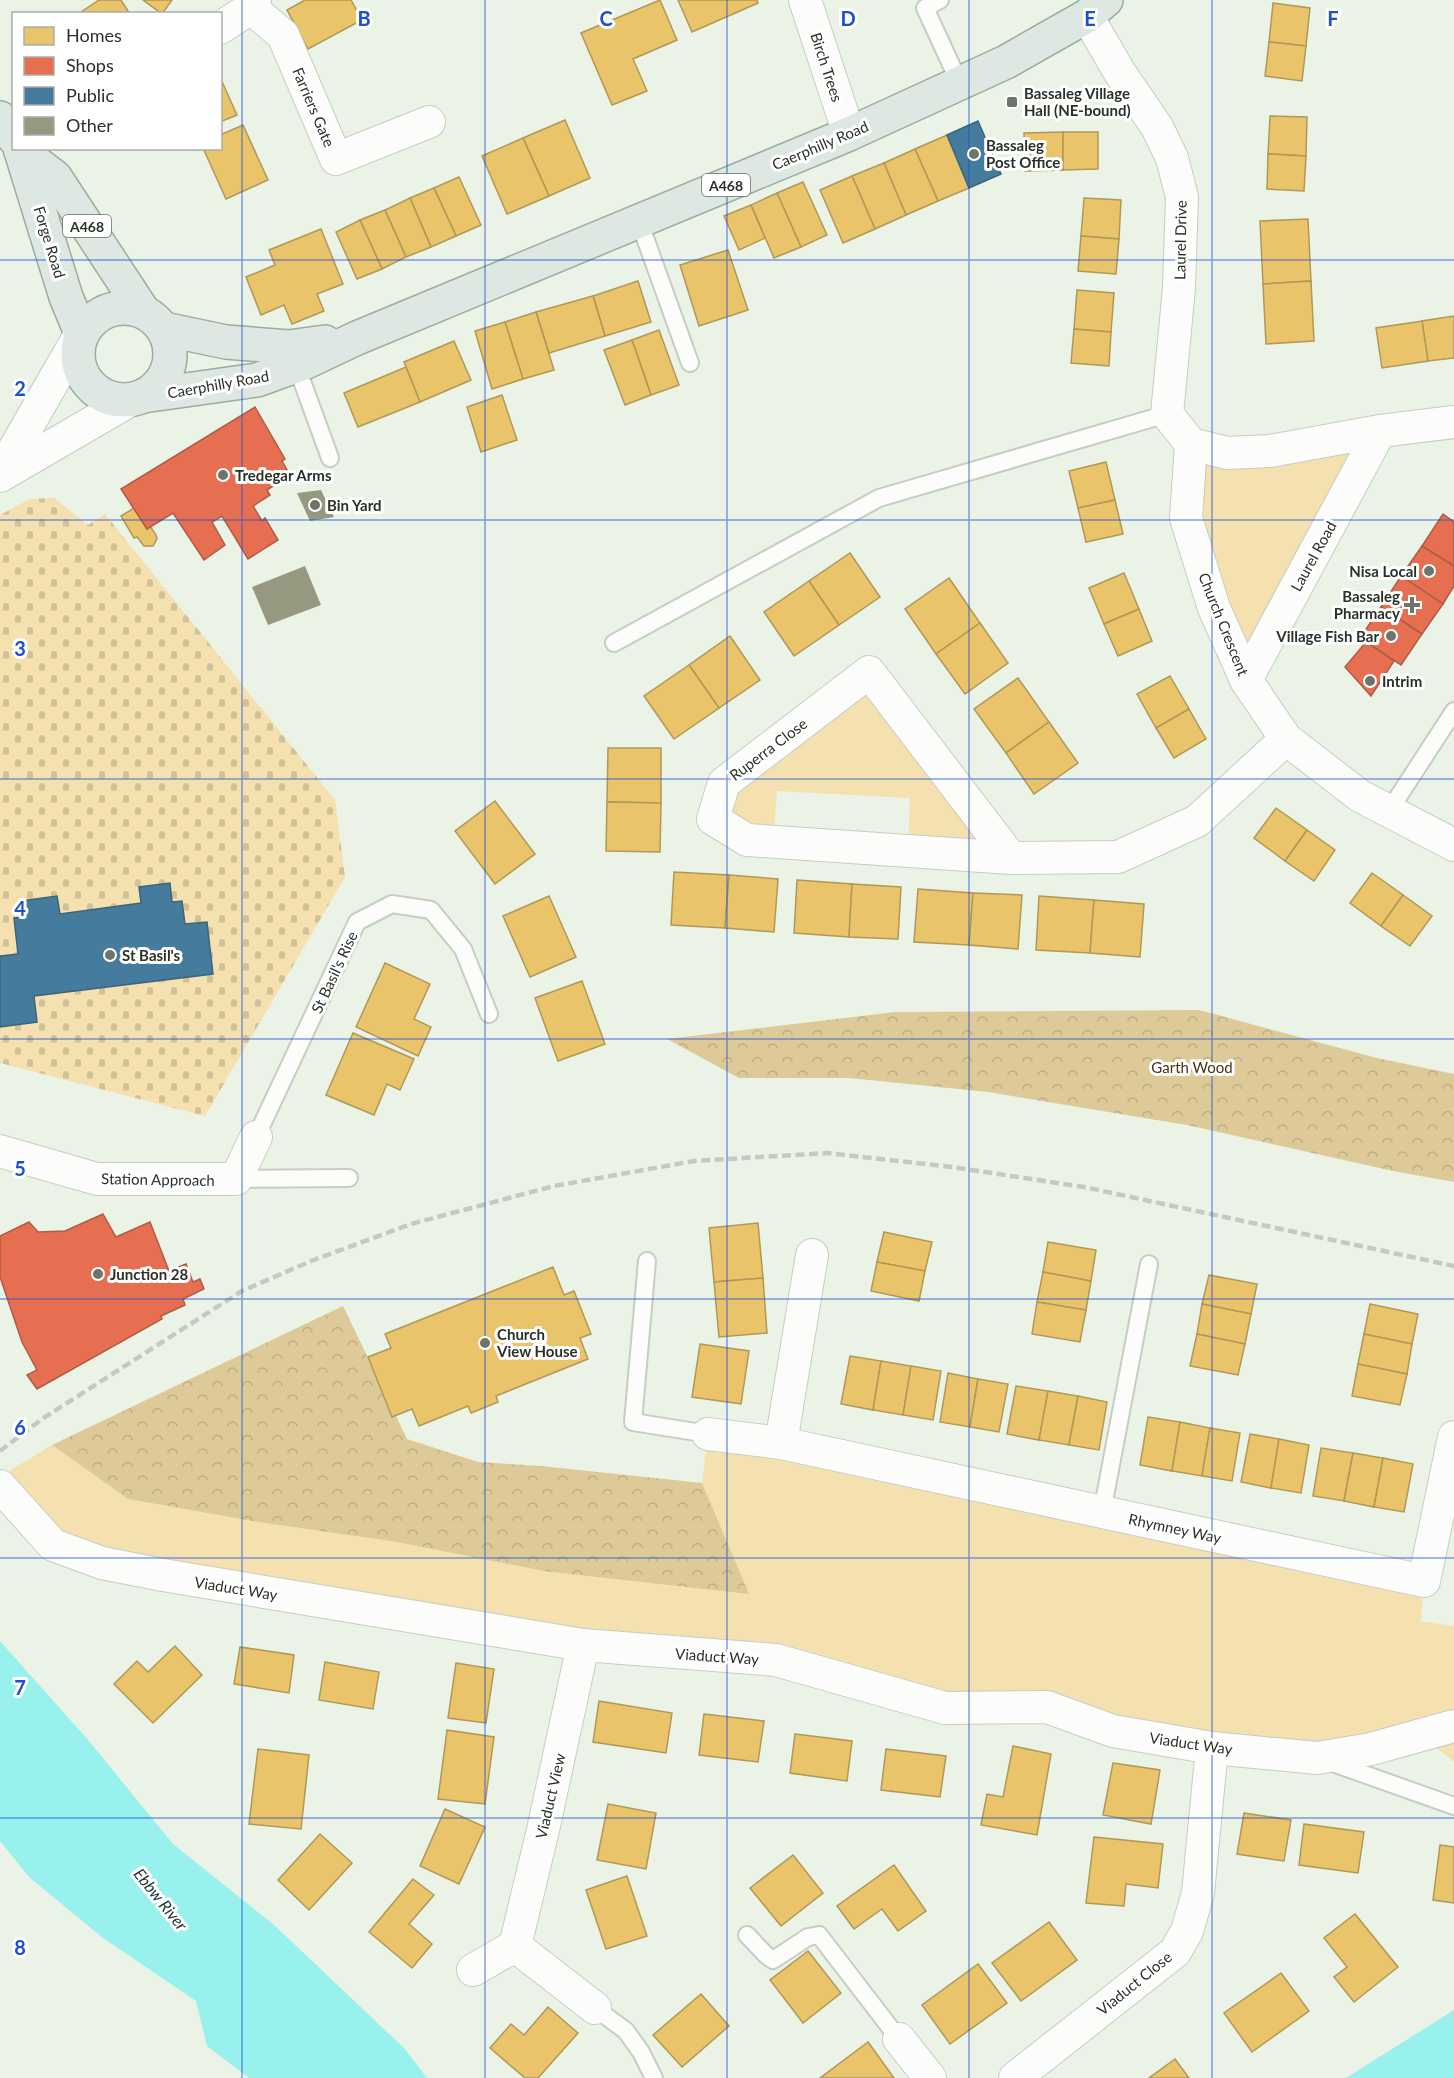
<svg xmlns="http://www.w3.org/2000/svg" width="1454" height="2078" viewBox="0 0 1454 2078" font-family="Lato,sans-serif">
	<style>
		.grass { fill: #f5e0af }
		.forest { fill: url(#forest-crowns) }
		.cemetery { fill: url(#cemetery-stones) }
		.water { fill: #98f1ec }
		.homes { fill: #e9c46a; stroke: #b09856; stroke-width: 1.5 }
		.shops { fill: #e76f51; stroke: #ae5c44; stroke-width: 1.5 }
		.public { fill: #457b9d; stroke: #3d657a; stroke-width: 1.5 }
		.building { fill: #969980 }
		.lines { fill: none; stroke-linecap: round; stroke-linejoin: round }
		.service-casing { stroke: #c6cdc3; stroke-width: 20 }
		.minor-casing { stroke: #c6cdc3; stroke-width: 34 }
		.primary-casing { stroke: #99ada1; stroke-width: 36 }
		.service { stroke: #fcfdfb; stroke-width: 16 }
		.minor { stroke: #fcfdfb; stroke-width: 32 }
		.primary { stroke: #dee8e3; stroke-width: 33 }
		.rail { stroke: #c6c8c6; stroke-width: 4.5; stroke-dasharray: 9 4.5; stroke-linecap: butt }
		.grid { fill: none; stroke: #1d4ed8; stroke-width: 1.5; stroke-opacity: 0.55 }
		.poi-dot { fill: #6d756a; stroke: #fff; stroke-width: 2 }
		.labels { text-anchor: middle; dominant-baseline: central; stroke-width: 6; stroke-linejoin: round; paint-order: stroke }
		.shield { fill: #fff; stroke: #6a6f68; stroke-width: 1.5 }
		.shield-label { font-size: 14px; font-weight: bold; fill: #2a3127 }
		.street-label { font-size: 15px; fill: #2a3127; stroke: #fff }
		.poi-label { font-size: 15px; font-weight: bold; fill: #2a3127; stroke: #fff; text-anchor: start }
		.park-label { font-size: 15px; fill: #463411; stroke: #fff }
		.water-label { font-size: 16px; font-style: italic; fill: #1f3535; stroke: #fff }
		.grid-label { font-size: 20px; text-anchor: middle; font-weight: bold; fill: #1d4ed8; stroke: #fff; stroke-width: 6; stroke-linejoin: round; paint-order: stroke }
	</style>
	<defs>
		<pattern id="forest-crowns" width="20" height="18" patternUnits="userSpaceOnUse" patternTransform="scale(1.5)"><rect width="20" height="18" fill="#deca98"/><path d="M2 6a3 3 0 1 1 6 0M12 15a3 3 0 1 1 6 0" fill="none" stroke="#bfae83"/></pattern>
		<pattern id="cemetery-stones" width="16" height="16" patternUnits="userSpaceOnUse" patternTransform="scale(1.5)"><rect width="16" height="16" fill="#f5e0af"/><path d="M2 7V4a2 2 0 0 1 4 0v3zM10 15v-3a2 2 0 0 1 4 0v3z" fill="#d2c197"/></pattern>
	</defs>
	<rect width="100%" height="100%" fill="#eaf3e6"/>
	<g class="grass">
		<polygon points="1380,431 1246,680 1214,608 1191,444"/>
		<polygon points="869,672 1011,858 908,850 910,798 777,791 773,843 714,819 724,783"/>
		<polygon points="708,1434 1424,1581 1421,1621 1454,1626 1454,1762 1439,1750 1429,1731 1317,1758 887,1693 53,1545 0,1477 52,1445 128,1499 258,1522 397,1542 543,1571 748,1593 702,1483"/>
	</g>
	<g class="forest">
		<polygon points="1199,1010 1377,1058 1454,1074 1454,1182 1393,1171 1187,1125 988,1092 849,1078 739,1078 667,1039 895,1012"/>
		<polygon points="343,1306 407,1439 478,1462 541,1466 702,1483 749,1594 543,1571 397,1542 258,1522 128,1499 52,1445"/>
	</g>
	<polygon class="cemetery" points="54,498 88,525 105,514 335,800 345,877 205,1116 0,1063 0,515 30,499"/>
	<g class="water">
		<polygon points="0,1641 89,1741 173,1844 274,1925 404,2048 427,2078 249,2078 207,2046 196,2001 103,1938 29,1877 0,1841"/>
		<polygon points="1454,2010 1454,2078 1346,2078"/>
	</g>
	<g class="homes">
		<polygon points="99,0 121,0 130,14 78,14"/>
		<polygon points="143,0 172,0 162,14"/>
		<polygon points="305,0 351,0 362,20 308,49 287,10"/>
		<polygon points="660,0 677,40 633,59 647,91 612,105 581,33"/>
		<polygon points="678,0 757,0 758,3 692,32"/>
		<polygon points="1273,3 1310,8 1306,46 1269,42"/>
		<polygon points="1269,42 1306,46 1302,81 1265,76"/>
		<polygon points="220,77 237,115 220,122"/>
		<polygon points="1270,116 1307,117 1306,156 1268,154"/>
		<polygon points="565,120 590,178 549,196 523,138"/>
		<polygon points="243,125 268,180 226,199 203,148 220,148 220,135"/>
		<polygon points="1063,132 1063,170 1025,171 1024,133"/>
		<polygon points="1063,132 1098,132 1098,169 1063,170"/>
		<polygon points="947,135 969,188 938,201 915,149"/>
		<polygon points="523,138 549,196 507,214 482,156"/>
		<polygon points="915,149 938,201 906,215 884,163"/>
		<polygon points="1268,154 1306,156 1304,191 1267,189"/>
		<polygon points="884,163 906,215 875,229 852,176"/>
		<polygon points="852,176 875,229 843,243 820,190"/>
		<polygon points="459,177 481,225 456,236 434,188"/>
		<polygon points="803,182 827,235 801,247 777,193"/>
		<polygon points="434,188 456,236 431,247 410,198"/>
		<polygon points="777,193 801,247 774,258 751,205"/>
		<polygon points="410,198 431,247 406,257 385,210"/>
		<polygon points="1084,198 1121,200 1119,239 1081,236"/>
		<polygon points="751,205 765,238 739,250 724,216"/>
		<polygon points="385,210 406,257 382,269 360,220"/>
		<polygon points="1308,219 1311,281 1263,284 1260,221"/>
		<polygon points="360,220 382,269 357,279 336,232"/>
		<polygon points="321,229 343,284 317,294 324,311 292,324 284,305 261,315 246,277 275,265 269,250"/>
		<polygon points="1081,236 1119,239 1116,274 1078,271"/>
		<polygon points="728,250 748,310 699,326 680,265"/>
		<polygon points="638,281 651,322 605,336 593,296"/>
		<polygon points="1311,281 1314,341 1266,344 1263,284"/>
		<polygon points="1077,290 1114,293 1111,332 1074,329"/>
		<polygon points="593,296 605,336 549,353 536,312"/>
		<polygon points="536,312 554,370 523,379 505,322"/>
		<polygon points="1454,316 1454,358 1428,361 1422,321"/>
		<polygon points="1422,321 1428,361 1382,368 1376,328"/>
		<polygon points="505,322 523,379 492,389 475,331"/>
		<polygon points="1074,329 1111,332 1109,366 1071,363"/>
		<polygon points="659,330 679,385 651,395 632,340"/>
		<polygon points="632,340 651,395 625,405 604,350"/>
		<polygon points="454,341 471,380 420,402 404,362"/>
		<polygon points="406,367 420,402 358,427 344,393"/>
		<polygon points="502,395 517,440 481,452 467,407"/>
		<polygon points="1106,462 1115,500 1078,508 1069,471"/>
		<polygon points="1115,500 1123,534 1086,542 1078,508"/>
		<polygon points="134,508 147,529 150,526 156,535 157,539 153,546 144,546 137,537 134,538 121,516"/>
		<polygon points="850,553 880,597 839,625 809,581"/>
		<polygon points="1124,573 1139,609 1104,624 1089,588"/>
		<polygon points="949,578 980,623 936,654 905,609"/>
		<polygon points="809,581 839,625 794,656 764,612"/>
		<polygon points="1139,609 1152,641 1118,656 1104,624"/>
		<polygon points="980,623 1008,663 965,694 936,654"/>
		<polygon points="730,636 760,680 719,708 689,665"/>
		<polygon points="689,665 719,708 674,739 644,696"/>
		<polygon points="1170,676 1189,709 1156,728 1137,694"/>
		<polygon points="1018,678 1049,722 1006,753 974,709"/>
		<polygon points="1189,709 1206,739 1174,758 1156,728"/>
		<polygon points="1049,722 1078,763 1034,794 1006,753"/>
		<polygon points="608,748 661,748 661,803 607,802"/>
		<polygon points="495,801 535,854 495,884 455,831"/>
		<polygon points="607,802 661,803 660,852 606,851"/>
		<polygon points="1276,808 1307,830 1285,861 1254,838"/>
		<polygon points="1307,830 1335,850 1314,881 1285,861"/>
		<polygon points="674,872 729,875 725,928 671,925"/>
		<polygon points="1372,873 1403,895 1381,926 1350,903"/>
		<polygon points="729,875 778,879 774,932 725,928"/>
		<polygon points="797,880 852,884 849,937 794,933"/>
		<polygon points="852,884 901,887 898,939 849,937"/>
		<polygon points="918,889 973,893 969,945 914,942"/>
		<polygon points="973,893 1022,895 1018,949 969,945"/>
		<polygon points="1403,895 1432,916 1410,946 1381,926"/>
		<polygon points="549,896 576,957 530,977 503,916"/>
		<polygon points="1039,896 1094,900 1090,953 1036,950"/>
		<polygon points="1094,900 1144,904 1140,957 1090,953"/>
		<polygon points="385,963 430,984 414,1019 431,1027 418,1056 356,1027"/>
		<polygon points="582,981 605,1044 558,1061 535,998"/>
		<polygon points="353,1033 414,1059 400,1090 387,1084 374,1115 326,1095"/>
		<polygon points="758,1223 763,1278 714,1282 709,1228"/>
		<polygon points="884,1232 932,1242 925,1271 877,1262"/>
		<polygon points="1048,1242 1096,1250 1091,1281 1043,1272"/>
		<polygon points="877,1262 925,1271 919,1301 871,1291"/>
		<polygon points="553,1267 564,1295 574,1291 591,1334 580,1338 588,1359 496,1396 498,1402 471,1413 468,1406 419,1426 412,1409 392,1417 368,1357 391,1348 385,1334"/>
		<polygon points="1043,1272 1091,1281 1086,1310 1037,1302"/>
		<polygon points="1209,1275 1257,1284 1251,1314 1202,1304"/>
		<polygon points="763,1278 767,1333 719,1337 714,1282"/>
		<polygon points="1037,1302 1086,1310 1080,1342 1032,1334"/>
		<polygon points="1202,1304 1251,1314 1245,1344 1197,1334"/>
		<polygon points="1370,1304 1418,1314 1412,1344 1364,1334"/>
		<polygon points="1197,1334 1245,1344 1238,1375 1190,1366"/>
		<polygon points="1364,1334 1412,1344 1407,1374 1358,1364"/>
		<polygon points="700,1344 749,1351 741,1404 692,1397"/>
		<polygon points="850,1356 881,1361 873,1410 841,1404"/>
		<polygon points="881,1361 911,1366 903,1415 873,1410"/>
		<polygon points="1358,1364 1407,1374 1400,1405 1352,1396"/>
		<polygon points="911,1366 941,1371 933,1420 903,1415"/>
		<polygon points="948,1373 978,1379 970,1427 940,1422"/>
		<polygon points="978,1379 1008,1384 999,1432 970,1427"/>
		<polygon points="1016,1386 1048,1391 1039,1440 1007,1434"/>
		<polygon points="1048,1391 1078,1396 1069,1445 1039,1440"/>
		<polygon points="1078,1396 1107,1402 1099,1450 1069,1445"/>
		<polygon points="1148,1417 1180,1422 1172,1471 1140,1465"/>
		<polygon points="1180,1422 1210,1428 1202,1476 1172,1471"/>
		<polygon points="1210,1428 1240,1433 1232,1481 1202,1476"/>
		<polygon points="1250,1434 1279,1439 1271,1488 1241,1482"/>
		<polygon points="1279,1439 1309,1445 1301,1493 1271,1488"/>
		<polygon points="1321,1448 1353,1453 1344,1501 1313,1496"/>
		<polygon points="1353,1453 1383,1458 1374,1507 1344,1501"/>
		<polygon points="1383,1458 1413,1464 1404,1512 1374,1507"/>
		<polygon points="175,1646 202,1675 153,1723 114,1684 137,1661 148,1672"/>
		<polygon points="240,1647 294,1655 289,1693 234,1684"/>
		<polygon points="325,1662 379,1672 373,1709 319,1700"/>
		<polygon points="456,1663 494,1669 486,1723 448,1718"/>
		<polygon points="599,1701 672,1713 666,1753 593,1742"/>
		<polygon points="704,1714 764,1721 758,1762 699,1755"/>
		<polygon points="447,1730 494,1737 485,1804 438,1799"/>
		<polygon points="795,1734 852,1741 847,1781 790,1773"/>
		<polygon points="1013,1746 1051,1754 1037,1835 981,1825 987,1794 1003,1797"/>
		<polygon points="258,1749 309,1755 301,1829 249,1824"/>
		<polygon points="886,1749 946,1756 940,1797 881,1790"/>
		<polygon points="1113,1763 1160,1770 1151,1824 1103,1815"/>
		<polygon points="608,1804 656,1813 646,1869 597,1860"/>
		<polygon points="445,1809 485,1827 459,1884 420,1866"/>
		<polygon points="1244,1813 1291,1820 1284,1861 1237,1854"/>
		<polygon points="1304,1824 1364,1832 1358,1873 1299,1865"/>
		<polygon points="320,1834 352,1863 309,1910 278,1880"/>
		<polygon points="1094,1837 1163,1844 1158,1888 1126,1884 1124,1906 1086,1903"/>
		<polygon points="1440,1845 1454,1847 1454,1903 1433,1900"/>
		<polygon points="793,1855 823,1893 781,1926 750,1888"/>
		<polygon points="894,1865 926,1911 898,1931 882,1909 854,1929 837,1906"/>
		<polygon points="627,1876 647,1936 606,1949 586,1890"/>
		<polygon points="413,1879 434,1895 409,1924 432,1944 412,1968 369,1932"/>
		<polygon points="1355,1914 1398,1967 1354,2002 1334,1977 1347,1967 1324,1938"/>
		<polygon points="1049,1922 1077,1960 1021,2001 992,1963"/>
		<polygon points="808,1951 841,1993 803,2023 770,1980"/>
		<polygon points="978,1964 1007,2003 950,2044 922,2005"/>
		<polygon points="1281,1973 1309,2011 1252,2052 1224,2013"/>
		<polygon points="701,1994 729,2026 682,2067 653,2035"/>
		<polygon points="548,2007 578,2033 538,2078 525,2078 490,2048 511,2024 524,2035"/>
		<polygon points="868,2042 894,2078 820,2078"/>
		<polygon points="1175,2059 1189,2078 1149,2078"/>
	</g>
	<g class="shops">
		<polygon points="255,407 285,459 282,461 290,475 267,490 270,495 253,506 262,521 265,518 278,540 248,559 222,516 212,522 225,545 204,560 173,513 147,529 121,489"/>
		<polygon points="1443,514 1454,522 1454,566 1422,546"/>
		<polygon points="1422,546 1454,566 1454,586 1443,604 1401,576"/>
		<polygon points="1401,576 1443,604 1422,634 1381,607"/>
		<polygon points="1381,607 1422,634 1401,665 1360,638"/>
		<polygon points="1366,642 1394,661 1371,696 1345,667"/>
		<polygon points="103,1214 116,1237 150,1222 169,1271 186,1264 193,1282 200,1279 204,1289 183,1299 185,1305 161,1316 162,1319 37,1389 27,1375 37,1370 22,1342 0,1277 0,1236 29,1222 38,1232 65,1231"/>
	</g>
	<g class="public">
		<polygon points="978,121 1001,174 969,188 947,135"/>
		<polygon points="170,883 172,902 182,901 185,924 207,922 213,974 34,996 37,1022 0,1027 0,956 18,954 14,918 23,917 21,901 57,896 60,914 141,903 139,887"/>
	</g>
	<g class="building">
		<polygon points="321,490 334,517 310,521 297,493"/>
		<polygon points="305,566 321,605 268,625 252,587"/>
	</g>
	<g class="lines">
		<defs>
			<g id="service">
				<polyline points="940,0 925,8 960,84"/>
				<polyline points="639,221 690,363"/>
				<polyline points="295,362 330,458"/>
				<polyline points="614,643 879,498 1167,414"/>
				<polyline points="1389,811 1454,711"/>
				<polyline points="256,1137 357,922 392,904 431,910 463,949 489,1014"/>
				<polyline points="236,1179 349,1178"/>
				<polyline points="647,1261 633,1422 708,1434"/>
				<polyline points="1102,1512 1149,1264"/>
				<polyline points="1330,1762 1454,1806"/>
				<polyline points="747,1935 767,1956 773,1960 808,1937 819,1935 899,2039"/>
				<polyline points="595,2008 626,2031 641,2052 654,2078"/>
			</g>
			<g id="minor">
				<polyline points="805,0 849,134"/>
				<polyline points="251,8 283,35 336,159 429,122"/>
				<polyline points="1087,16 1120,73 1157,127 1172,158 1182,197 1179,288 1167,414 1191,444"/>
				<polyline points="220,28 251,8 255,0"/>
				<polyline points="1191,444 1186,518 1214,608 1246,680 1286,739 1360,796 1454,845"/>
				<polyline points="1191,444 1227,453 1270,451 1380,431 1454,422"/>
				<polyline points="0,474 81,333"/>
				<polyline points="0,476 129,401"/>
				<polyline points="1246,680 1380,431"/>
				<polyline points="1011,858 747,840 713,819 724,783 869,672 1011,858 1118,857 1197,821 1286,739"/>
				<polyline points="0,1151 97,1179 236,1179 256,1137"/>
				<polyline points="708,1434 781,1443 1424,1581 1454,1437"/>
				<polyline points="781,1443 812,1255"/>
				<polyline points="0,1486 53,1545 102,1563 163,1575 583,1645 776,1660 945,1708 1047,1707 1113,1731 1212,1748 1317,1758 1371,1749 1454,1726"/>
				<polyline points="583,1645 543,1830 515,1946 595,2008"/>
				<polyline points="473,1970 515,1946"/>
				<polyline points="899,2039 930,2078"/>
				<polyline points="1015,2078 1175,1952 1187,1931 1198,1893 1212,1748"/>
			</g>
			<g id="primary">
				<polyline points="0,118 14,138"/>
				<polyline points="20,148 66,297 81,333"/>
				<polyline points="21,151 55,177 143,311"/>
				<circle cx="124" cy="354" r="46"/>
				<polyline points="164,329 226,342 289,347 325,342"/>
				<polyline points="143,396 257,380 304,363 357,338 849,134 1006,62 1087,16 1106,0"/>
			</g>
		</defs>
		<use href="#service" class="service-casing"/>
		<use href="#minor" class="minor-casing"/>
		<use href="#primary" class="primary-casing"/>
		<use href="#service" class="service"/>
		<use href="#minor" class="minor"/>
		<use href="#primary" class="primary"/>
		<polyline class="rail" points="0,1451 42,1419 242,1291 311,1261 411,1224 554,1186 694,1161 828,1153 952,1167 1084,1187 1454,1266"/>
	</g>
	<path class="grid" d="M242 0V2078M485 0V2078M727 0V2078M969 0V2078M1212 0V2078M0 260H1454M0 520H1454M0 779H1454M0 1039H1454M0 1299H1454M0 1558H1454M0 1818H1454"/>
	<g class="poi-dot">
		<rect x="1006" y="96" width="12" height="12" rx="3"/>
		<circle cx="974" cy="154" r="6"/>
		<circle cx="223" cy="475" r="6"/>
		<circle cx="315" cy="505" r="6"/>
		<circle cx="1429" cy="571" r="6"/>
		<path d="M1409 596h6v6h6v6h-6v6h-6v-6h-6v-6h6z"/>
		<circle cx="1391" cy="636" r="6"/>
		<circle cx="1370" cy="681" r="6"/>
		<circle cx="110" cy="955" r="6"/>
		<circle cx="98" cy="1274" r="6"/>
		<circle cx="485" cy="1343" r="6"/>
	</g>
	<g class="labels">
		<g class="shield">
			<rect x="702" y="174" width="48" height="22" rx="4.5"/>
			<rect x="63" y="215" width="48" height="22" rx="4.5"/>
		</g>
		<g class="shield-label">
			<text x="726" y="185">A468</text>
			<text x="87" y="226">A468</text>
		</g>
		<g class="street-label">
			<text transform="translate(827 67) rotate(72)">Birch Trees</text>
			<text transform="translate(314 107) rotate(67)">Farriers Gate</text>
			<text transform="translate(820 145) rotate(-23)">Caerphilly Road</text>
			<text transform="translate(1180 240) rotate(-89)">Laurel Drive</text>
			<text transform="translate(50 242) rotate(73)">Forge Road</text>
			<text transform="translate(218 384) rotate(-10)">Caerphilly Road</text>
			<text transform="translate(1313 556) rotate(-61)">Laurel Road</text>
			<text transform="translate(1224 624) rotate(68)">Church Crescent</text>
			<text transform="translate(768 749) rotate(-37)">Ruperra Close</text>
			<text transform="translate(334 972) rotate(-65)">St Basil's Rise</text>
			<text transform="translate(158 1179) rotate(1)">Station Approach</text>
			<text transform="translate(1175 1528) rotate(12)">Rhymney Way</text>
			<text transform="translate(236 1588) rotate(9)">Viaduct Way</text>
			<text transform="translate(717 1656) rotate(4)">Viaduct Way</text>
			<text transform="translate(1191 1743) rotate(8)">Viaduct Way</text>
			<text transform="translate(550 1796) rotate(-77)">Viaduct View</text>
			<text transform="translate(1134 1983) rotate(-39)">Viaduct Close</text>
		</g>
		<g class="poi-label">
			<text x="1024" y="93">Bassaleg Village<tspan x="1024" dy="17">Hall (NE-bound)</tspan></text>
			<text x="986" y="145">Bassaleg<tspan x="986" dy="17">Post Office</tspan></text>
			<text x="235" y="475">Tredegar Arms</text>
			<text x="327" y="505">Bin Yard</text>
			<text x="1417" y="571" text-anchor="end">Nisa Local</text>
			<text x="1400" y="596" text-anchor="end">Bassaleg<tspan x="1400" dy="17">Pharmacy</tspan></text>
			<text x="1379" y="636" text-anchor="end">Village Fish Bar</text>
			<text x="1382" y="681">Intrim</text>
			<text x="122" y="955">St Basil's</text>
			<text x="110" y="1274">Junction 28</text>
			<text x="497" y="1334">Church<tspan x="497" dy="17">View House</tspan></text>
		</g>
		<g class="park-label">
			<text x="1192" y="1067">Garth Wood</text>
		</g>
		<g class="water-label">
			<text transform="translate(161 1899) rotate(51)">Ebbw River</text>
		</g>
	</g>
	<g class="grid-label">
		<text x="364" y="26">B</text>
		<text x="606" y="26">C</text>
		<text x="848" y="26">D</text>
		<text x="1090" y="26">E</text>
		<text x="1333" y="26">F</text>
		<text x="20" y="396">2</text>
		<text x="20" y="656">3</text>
		<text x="20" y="916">4</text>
		<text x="20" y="1176">5</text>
		<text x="20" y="1435">6</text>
		<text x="20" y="1695">7</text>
		<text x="20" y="1955">8</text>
	</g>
	<rect x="12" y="12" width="210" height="138" fill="#ffffff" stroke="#aaada9" stroke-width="1.5"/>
	<rect x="24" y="27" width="30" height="18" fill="#e9c46a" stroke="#aaada9" stroke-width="1.5"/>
	<text x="66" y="42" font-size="18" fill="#2a3127">Homes</text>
	<rect x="24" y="57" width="30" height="18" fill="#e76f51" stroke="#aaada9" stroke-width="1.5"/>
	<text x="66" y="72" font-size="18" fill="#2a3127">Shops</text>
	<rect x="24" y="87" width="30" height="18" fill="#457b9d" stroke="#aaada9" stroke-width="1.5"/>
	<text x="66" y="102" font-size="18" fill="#2a3127">Public</text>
	<rect x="24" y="117" width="30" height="18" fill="#969980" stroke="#aaada9" stroke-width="1.5"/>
	<text x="66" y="132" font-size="18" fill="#2a3127">Other</text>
</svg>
